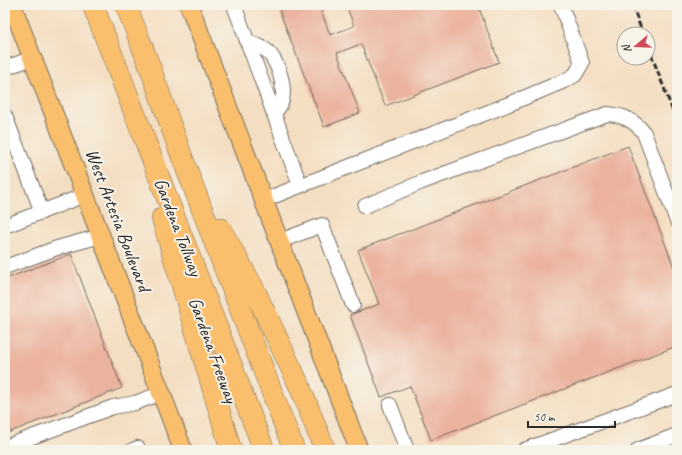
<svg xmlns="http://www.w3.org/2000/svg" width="682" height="455" viewBox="0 0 682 455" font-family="Caveat,sans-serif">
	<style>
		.building { fill: #ebb39e }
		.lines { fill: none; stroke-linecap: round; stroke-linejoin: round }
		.minor-casing { stroke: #716a60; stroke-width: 16 }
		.major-casing { stroke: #716a60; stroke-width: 20 }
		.highway-casing { stroke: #716a60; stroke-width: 22 }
		.minor { stroke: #fff; stroke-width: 14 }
		.major { stroke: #f9bf6d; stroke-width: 18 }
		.highway { stroke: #f9bf6d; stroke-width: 21 }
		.rail { stroke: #2b2b2b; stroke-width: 3; stroke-dasharray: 6 3; stroke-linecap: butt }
		.labels { text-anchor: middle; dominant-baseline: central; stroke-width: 4; stroke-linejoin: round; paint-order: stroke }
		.street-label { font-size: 19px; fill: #2b2b2b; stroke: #f7f3e8 }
	</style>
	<rect width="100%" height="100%" fill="#f7f3e8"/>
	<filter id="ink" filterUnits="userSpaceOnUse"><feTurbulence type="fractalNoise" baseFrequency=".025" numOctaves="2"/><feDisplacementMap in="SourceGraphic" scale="8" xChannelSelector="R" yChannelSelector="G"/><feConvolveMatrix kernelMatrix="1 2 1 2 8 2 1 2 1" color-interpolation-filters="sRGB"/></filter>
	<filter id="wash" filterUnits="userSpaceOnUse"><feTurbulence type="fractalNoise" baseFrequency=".012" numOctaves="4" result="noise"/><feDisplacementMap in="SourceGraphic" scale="16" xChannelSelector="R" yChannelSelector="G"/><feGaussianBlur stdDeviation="0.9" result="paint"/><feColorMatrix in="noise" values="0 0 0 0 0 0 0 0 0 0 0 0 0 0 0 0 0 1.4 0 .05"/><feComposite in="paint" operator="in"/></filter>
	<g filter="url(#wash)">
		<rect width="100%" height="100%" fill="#f4dec1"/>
		<g id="blocks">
			<g class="building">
				<polygon points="284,5 319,5 330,35 354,26 346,5 478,5 499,62 385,106 361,44 337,53 360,113 324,127 278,7"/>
				<polygon points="628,146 677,275 677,346 431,440 410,386 381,397 350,315 379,304 358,250"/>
				<polygon points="71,254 122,388 5,434 5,279"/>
			</g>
		</g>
	</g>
	<g filter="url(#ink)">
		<use href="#blocks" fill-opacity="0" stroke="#716a60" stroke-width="1"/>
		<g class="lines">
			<defs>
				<g id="minor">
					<polyline points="234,5 300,185"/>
					<path d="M247 42C254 44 261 46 267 51 278 61 287 89 281 103 280 107 276 110 274 113"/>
					<polyline points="5,68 33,58"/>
					<polyline points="5,116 42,212"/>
					<polyline points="264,200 514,102 564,81 575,75 582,63 561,5"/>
					<path d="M365 206 422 182 607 114C623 115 634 120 644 133L677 221"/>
					<polyline points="5,226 85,195"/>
					<polyline points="280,241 322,225 353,305"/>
					<polyline points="5,267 57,248 101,236"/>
					<polyline points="390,405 407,450"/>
					<polyline points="5,447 113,407 135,403 162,393"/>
					<polyline points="133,450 138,448 138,450"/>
					<polyline points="524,450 677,394"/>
					<polyline points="638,450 677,435"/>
				</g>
				<g id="major">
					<polyline points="12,5 183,450"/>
					<polyline points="189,5 359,450"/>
				</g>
				<g id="highway">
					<polyline points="93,5 264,450"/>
					<polyline points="126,5 150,67 182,157 294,450"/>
					<polyline points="162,218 231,450"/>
					<polyline points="220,228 253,287 300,387 325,450"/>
				</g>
			</defs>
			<use href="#minor" class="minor-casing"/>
			<use href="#major" class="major-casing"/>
			<use href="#highway" class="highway-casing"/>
			<use href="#minor" class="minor"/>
			<use href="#major" class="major"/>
			<use href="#highway" class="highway"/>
			<g class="rail">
				<polyline points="632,5 643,34"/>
				<polyline points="648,46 677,122"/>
			</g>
		</g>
	</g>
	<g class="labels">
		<g class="street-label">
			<text transform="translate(118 220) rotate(69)">West Artesia Boulevard</text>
			<text transform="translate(178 227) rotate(69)">Gardena Tollway</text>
			<text transform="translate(213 350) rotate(70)">Gardena Freeway</text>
		</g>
	</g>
	<rect width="682" height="455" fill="none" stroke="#f7f3e8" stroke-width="20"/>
	<g transform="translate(636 46) rotate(251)"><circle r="19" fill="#f7f3e8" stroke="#a5a39c"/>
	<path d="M0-3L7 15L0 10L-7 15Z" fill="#d1495b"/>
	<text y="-6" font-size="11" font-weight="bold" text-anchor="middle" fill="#2b2b2b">N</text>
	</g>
	<path d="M528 421v6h87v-6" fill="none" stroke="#2b2b2b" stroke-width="2"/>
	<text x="534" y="421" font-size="12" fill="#2b2b2b" stroke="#f7f3e8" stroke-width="3" paint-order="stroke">50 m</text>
</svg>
